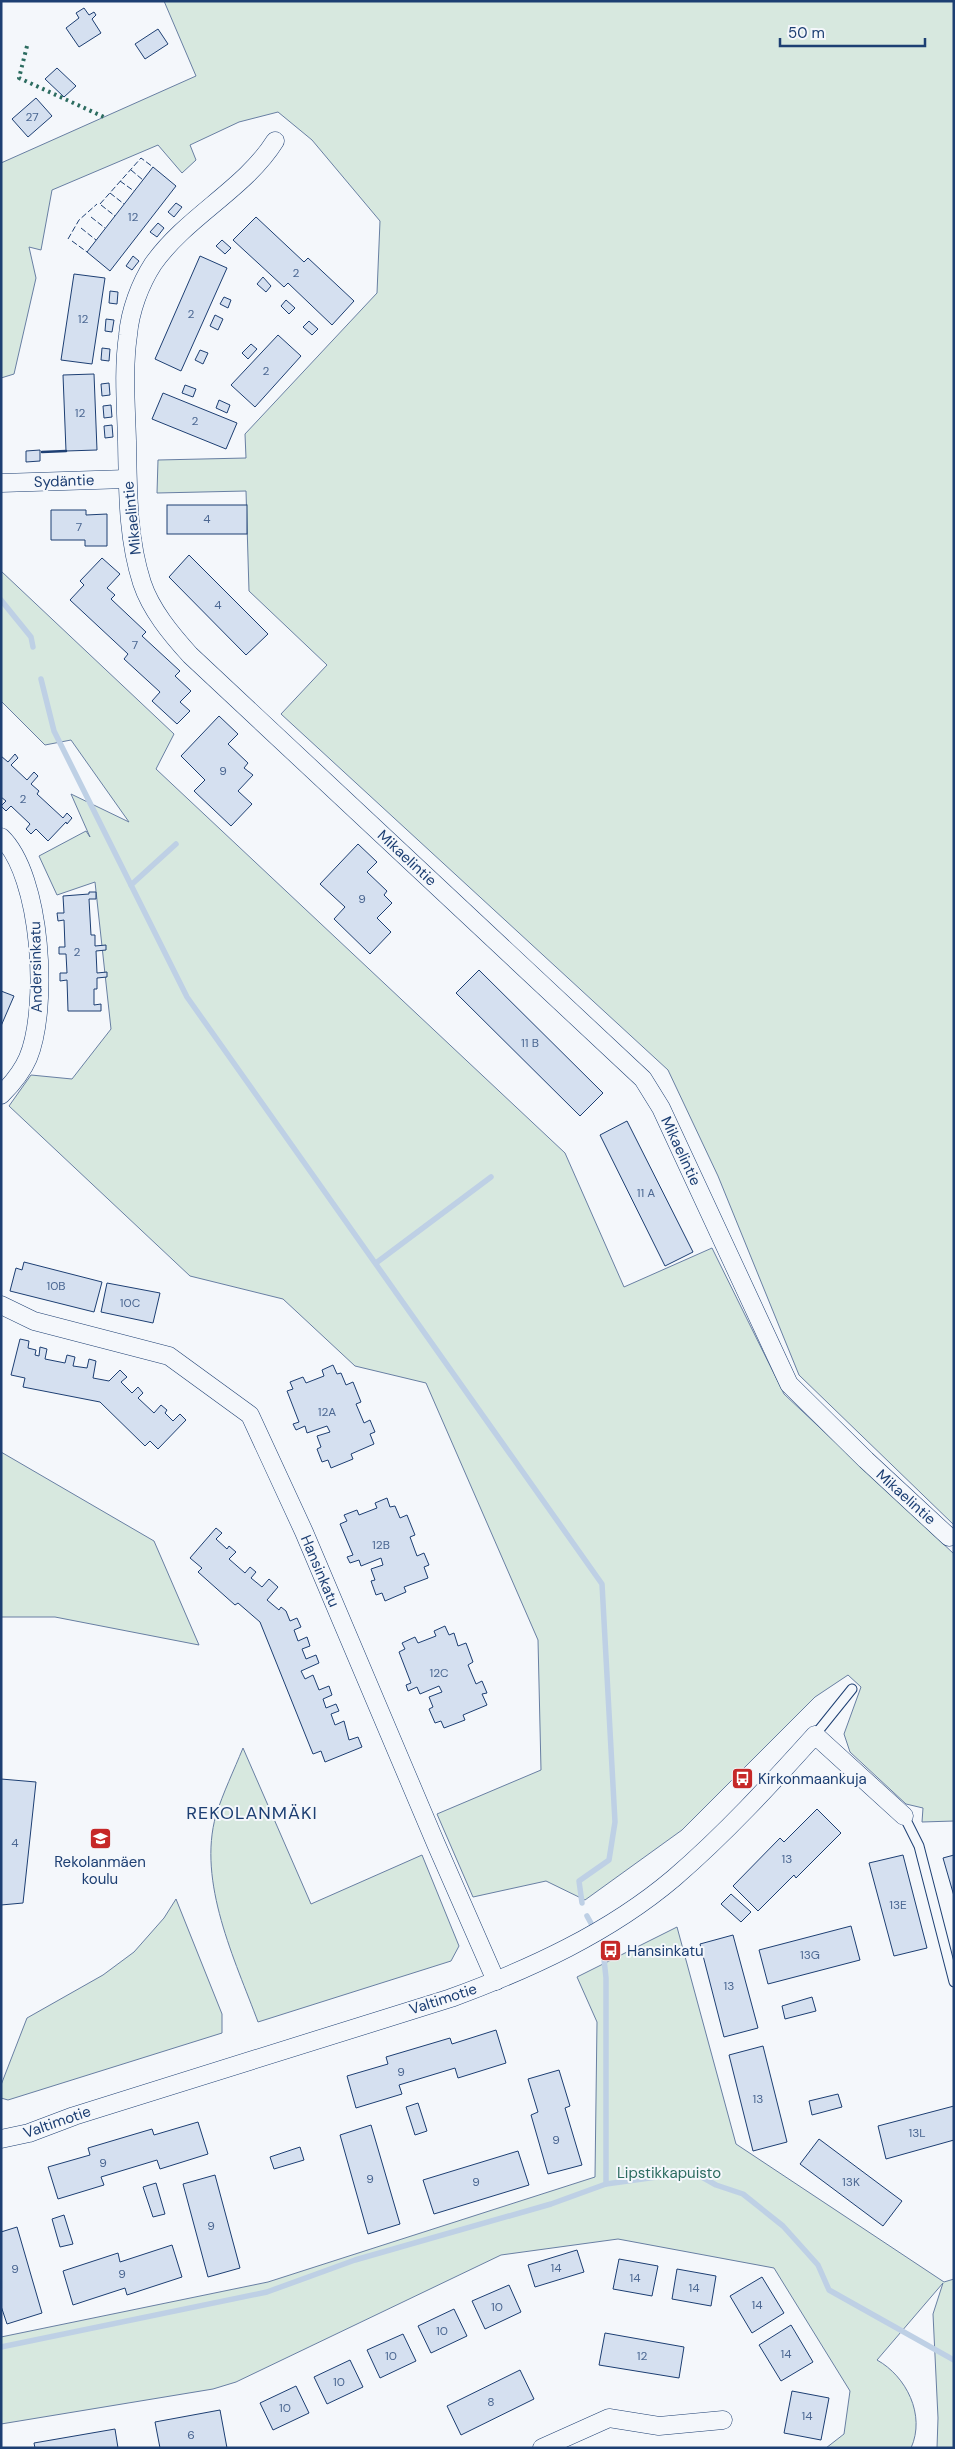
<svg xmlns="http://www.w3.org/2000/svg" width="955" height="2449" viewBox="0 0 955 2449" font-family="'DM Sans',sans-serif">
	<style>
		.green { fill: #d7e8df; stroke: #687fa3 }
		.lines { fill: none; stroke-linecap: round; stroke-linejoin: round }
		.stream { stroke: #bed0e5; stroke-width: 5.5 }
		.building { fill: #d5e0f0; stroke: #1d3f73 }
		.service-casing { stroke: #1d3f73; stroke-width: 11 }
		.minor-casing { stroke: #1d3f73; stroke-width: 19 }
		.service { stroke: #f4f7fb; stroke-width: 9 }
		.minor { stroke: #f4f7fb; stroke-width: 18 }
		.hedge { stroke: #2c6c60; stroke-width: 4; stroke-dasharray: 2.5 4; stroke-linecap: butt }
		.fence { stroke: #1d3f73; stroke-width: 1; stroke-dasharray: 6 2.5; stroke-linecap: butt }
		.wall { stroke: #1d3f73; stroke-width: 2.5 }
		.labels { text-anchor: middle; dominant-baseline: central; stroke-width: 4; stroke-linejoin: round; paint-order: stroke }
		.number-label { font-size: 12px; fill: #4b6792 }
		.street-label { font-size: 15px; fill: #1d3f73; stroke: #f4f7fb }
		.poi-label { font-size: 15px; fill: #1d3f73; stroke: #f4f7fb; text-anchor: start }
		.park-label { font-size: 15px; fill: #2c6c60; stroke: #f4f7fb }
		.quarter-label { font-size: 18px; letter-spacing: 1px; fill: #1d3f73; stroke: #f4f7fb }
	</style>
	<rect width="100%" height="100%" fill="#f4f7fb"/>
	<g class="green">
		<polygon points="164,1 954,1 954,1525 799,1375 718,1176 668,1070 281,714 327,665 249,591 246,491 157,493 158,460 246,458 245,434 377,293 380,221 312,140 278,112 239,122 190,145 196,160 182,173 158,145 52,190 41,250 29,247 36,278 14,374 1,378 1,163 196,76"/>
		<polygon points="1,571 174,734 156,769 565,1153 624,1287 712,1248 784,1394 954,1554 954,1821 922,1822 923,1808 906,1804 850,1752 844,1734 861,1687 848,1675 815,1697 682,1830 585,1900 546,1881 473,1897 437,1814 541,1770 538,1640 426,1383 355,1366 283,1299 190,1276 9,1106 31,1075 72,1079 111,1029 95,882 57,895 39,856 86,831 90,837 71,794 129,822 71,740 45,745 1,701"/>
		<polygon points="1,1452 154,1541 199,1645 55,1617 1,1617"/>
		<path d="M243 1748 311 1904 422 1855 459 1946 451 1961 258 2022C235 1960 197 1882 216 1815 223 1793 234 1770 243 1748Z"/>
		<polygon points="176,1899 222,2014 222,2033 8,2100 1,2098 1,2085 27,2018 103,1975 134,1952 164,1918"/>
		<path d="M677 1927 736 2144 944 2282 954 2279V2448H937L938 2418 933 2314 943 2283 877 2360C906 2376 926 2415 911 2448H826L844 2434 850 2391 774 2268 618 2239 501 2255 236 2382 213 2389 1 2424V2337L268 2282 595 2177 597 2022 577 1977Z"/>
	</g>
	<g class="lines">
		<g class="stream">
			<polyline points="1,600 31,637 33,647"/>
			<polyline points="41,679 54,731 187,997 602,1584 615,1822 609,1860 579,1881 582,1903"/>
			<polyline points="131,885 176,844"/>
			<polyline points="376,1263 491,1177"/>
			<polyline points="587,1916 592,1925"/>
			<polyline points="606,2184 693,2172 716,2185 743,2194 783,2226 818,2265 829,2290 954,2360"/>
			<polyline points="1,2347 267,2292 355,2260 551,2204 606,2184 606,1978 604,1959"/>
		</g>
	</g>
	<g class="building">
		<polygon points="84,8 89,15 94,12 96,15 92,19 101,33 79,47 66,28 79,18 76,13"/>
		<polygon points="158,29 168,44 145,59 135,44"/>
		<polygon points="57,68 76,86 64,97 45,79"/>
		<polygon points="36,98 52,116 28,137 12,119"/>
		<polygon points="153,167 176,186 110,271 87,252"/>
		<polygon points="176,203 182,207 174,217 168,212"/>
		<polygon points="256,217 304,262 308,258 354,301 332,325 288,283 284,287 233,240"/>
		<polygon points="158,223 164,228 157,237 150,232"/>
		<polygon points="222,240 231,248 225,254 216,246"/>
		<polygon points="133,256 139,261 132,270 126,266"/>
		<polygon points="200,256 227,268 181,371 155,359"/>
		<polygon points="74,274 105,278 92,364 61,360"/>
		<polygon points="263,277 271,286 266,292 257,284"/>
		<polygon points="110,291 118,292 117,304 109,303"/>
		<polygon points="224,297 231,300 228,308 220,304"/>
		<polygon points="286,300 295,308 289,314 281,306"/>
		<polygon points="215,315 223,319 218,330 210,326"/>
		<polygon points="106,319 114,320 112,332 105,331"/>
		<polygon points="309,321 318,329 312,335 303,327"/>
		<polygon points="278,335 301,356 255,407 231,385"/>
		<polygon points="251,344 257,349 248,359 242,353"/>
		<polygon points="102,348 110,349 109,361 101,360"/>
		<polygon points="200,350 208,353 203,364 195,360"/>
		<polygon points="94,374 97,450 66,451 63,375"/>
		<polygon points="109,383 110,395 102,396 101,384"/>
		<polygon points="185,385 196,389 193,397 182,393"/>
		<polygon points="163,393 237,423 226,449 152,419"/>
		<polygon points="219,400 230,405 227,413 216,408"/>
		<polygon points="111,405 112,417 104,418 103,406"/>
		<polygon points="112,425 113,437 105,438 104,426"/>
		<polygon points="40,450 40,461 26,462 26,451"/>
		<rect x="167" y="505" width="80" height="29"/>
		<polygon points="51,510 86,510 86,515 107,514 107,546 85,546 85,540 51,540"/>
		<polygon points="189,555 268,634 246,655 169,577"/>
		<polygon points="102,558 120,574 107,588 115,595 111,599 146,632 142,636 180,671 175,676 191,691 180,702 190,711 177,724 152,701 160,692 124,659 128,654 70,600 84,585 80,581"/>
		<polygon points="219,716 238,734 228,744 248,763 244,768 253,775 238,791 252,804 231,826 194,791 205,780 181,756"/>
		<polygon points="15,754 18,758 11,765 27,780 34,772 38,776 31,784 39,791 37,794 63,818 67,813 72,818 67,824 66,822 48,841 36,829 31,834 26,829 30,824 11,806 6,811 1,806 6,801 1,797 1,756 8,762"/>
		<polygon points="358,844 377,862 367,872 387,891 384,895 392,903 377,918 391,932 370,954 334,919 345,907 320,884"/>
		<polygon points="89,892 96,892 96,899 89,899 91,935 95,935 95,946 106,945 106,950 96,951 97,973 107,972 107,977 97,978 97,989 94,989 94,1005 101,1004 101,1011 68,1011 67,980 60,981 60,973 67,973 66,954 59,954 59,947 65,947 64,920 58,921 57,913 64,913 63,896 89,894"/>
		<polygon points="479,970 603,1093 580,1116 456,993"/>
		<polygon points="1,991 14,996 1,1026"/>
		<polygon points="627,1121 693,1252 665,1266 600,1135"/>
		<polygon points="24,1262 102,1282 94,1312 10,1291 16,1268 22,1270"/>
		<polygon points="107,1283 160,1293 153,1323 101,1312"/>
		<polygon points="20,1339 29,1341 28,1348 36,1350 35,1355 39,1356 40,1347 47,1349 45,1359 65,1363 67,1355 75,1357 73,1366 87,1368 89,1359 96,1361 93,1378 109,1381 120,1370 127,1377 121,1382 132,1393 138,1387 143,1393 138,1398 154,1413 161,1405 167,1410 165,1413 173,1421 180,1414 186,1420 158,1449 150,1441 145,1446 100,1402 23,1387 25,1378 11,1375"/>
		<polygon points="333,1365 337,1374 341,1373 346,1385 353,1382 361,1402 356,1404 364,1423 370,1420 375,1432 370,1434 374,1444 351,1454 353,1459 331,1468 328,1460 322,1462 317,1449 321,1447 317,1436 330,1432 327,1426 307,1433 305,1426 296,1430 293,1424 299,1422 287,1391 293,1389 290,1382 303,1377 306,1383 324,1376 322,1370"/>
		<polygon points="387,1498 390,1507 395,1506 400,1518 407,1515 415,1535 410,1537 417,1556 424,1553 429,1565 424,1567 428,1578 404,1587 406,1592 385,1601 382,1593 376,1595 371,1581 375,1580 371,1569 383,1565 381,1558 361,1566 359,1560 350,1563 347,1557 353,1555 340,1524 347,1521 344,1515 357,1510 359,1515 377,1508 375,1503"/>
		<polygon points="216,1528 222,1533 216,1539 227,1549 229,1546 236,1552 229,1559 245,1573 250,1567 256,1572 251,1578 262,1587 269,1579 278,1587 267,1600 279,1610 281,1607 286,1611 290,1621 297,1618 301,1627 294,1630 298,1641 307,1637 310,1646 302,1649 306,1659 316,1655 319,1663 301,1671 305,1679 313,1675 319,1690 329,1686 332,1695 323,1699 326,1708 336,1704 339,1711 331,1714 335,1725 344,1721 349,1740 358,1737 362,1747 325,1762 321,1751 313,1754 260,1622 238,1603 235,1605 198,1572 202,1568 190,1558"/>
		<polygon points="445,1626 449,1635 454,1633 458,1646 466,1643 473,1662 468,1665 476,1684 482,1681 487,1693 482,1694 487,1705 463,1715 465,1720 444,1728 441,1721 435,1723 429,1709 433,1707 429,1697 442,1692 439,1686 420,1694 417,1687 408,1691 406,1685 411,1683 399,1652 405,1649 402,1643 415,1637 418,1643 436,1636 434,1631"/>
		<polygon points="1,1779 36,1782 23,1903 1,1905"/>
		<polygon points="817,1809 841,1833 796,1878 794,1875 758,1911 733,1886 780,1838 784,1842"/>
		<polygon points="903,1855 927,1948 894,1956 869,1863"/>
		<polygon points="954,1855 954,1896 943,1858"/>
		<polygon points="731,1894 751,1912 741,1922 721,1904"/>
		<polygon points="851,1926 860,1960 768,1984 759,1950"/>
		<polygon points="733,1935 758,2028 724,2037 700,1944"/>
		<polygon points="812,1997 816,2011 785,2019 782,2006"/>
		<polygon points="496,2030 506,2063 458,2078 455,2068 399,2085 402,2094 356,2108 347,2076 388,2064 386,2057 450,2038 452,2044"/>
		<polygon points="763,2046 787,2142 753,2151 729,2055"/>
		<polygon points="559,2070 570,2106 565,2108 582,2165 548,2174 531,2115 538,2112 528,2079"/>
		<polygon points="838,2094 842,2107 812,2115 809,2101"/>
		<polygon points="418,2103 427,2131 415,2135 406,2107"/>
		<polygon points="954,2106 954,2140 886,2159 878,2126"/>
		<polygon points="198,2122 208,2154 160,2169 157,2160 101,2177 104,2185 58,2199 48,2167 90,2155 88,2148 152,2129 154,2135"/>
		<polygon points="371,2125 400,2224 368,2234 340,2135"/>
		<polygon points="819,2139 902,2201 883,2226 800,2164"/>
		<polygon points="300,2147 304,2160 274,2169 270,2157"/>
		<polygon points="518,2151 529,2185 434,2214 423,2180"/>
		<polygon points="215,2175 240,2268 208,2277 183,2184"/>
		<polygon points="156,2183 165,2214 153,2217 143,2187"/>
		<polygon points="64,2215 73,2244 60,2247 52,2219"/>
		<polygon points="17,2227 42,2313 7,2324 1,2306 1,2232"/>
		<polygon points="172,2245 182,2277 127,2295 125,2288 73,2305 63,2271 118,2253 120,2262"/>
		<polygon points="577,2250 584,2272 535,2287 528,2265"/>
		<polygon points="619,2259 658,2266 652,2296 613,2289"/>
		<polygon points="677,2269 716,2276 711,2306 672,2299"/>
		<polygon points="762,2277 784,2313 752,2333 730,2296"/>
		<polygon points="509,2285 521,2312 485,2329 472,2301"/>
		<polygon points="454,2309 467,2336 431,2353 418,2326"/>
		<polygon points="791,2325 813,2362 781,2381 759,2345"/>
		<polygon points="605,2333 684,2347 679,2378 599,2365"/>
		<polygon points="403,2334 416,2361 380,2378 367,2350"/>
		<polygon points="350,2360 363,2387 327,2404 314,2377"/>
		<polygon points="520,2370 534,2399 461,2435 447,2406"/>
		<polygon points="296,2386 309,2413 273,2430 260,2403"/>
		<polygon points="792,2391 829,2398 821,2440 784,2433"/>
		<polygon points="220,2410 227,2448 160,2448 155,2422"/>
		<polygon points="115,2429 118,2448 35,2448 34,2443"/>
	</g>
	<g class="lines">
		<defs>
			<g id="service">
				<polyline points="815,1735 852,1689"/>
				<polyline points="904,1816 919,1846 954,1982"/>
			</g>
			<g id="minor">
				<path d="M275 141C245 189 187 216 153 264 140 284 130 311 128 335 123 370 126 405 127 441 128 488 127 537 142 583 151 610 171 634 190 655L643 1079 661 1108 789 1384 866 1460 949 1537"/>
				<polyline points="1,483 127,479"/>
				<path d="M1 837C42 876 49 1008 28 1058 22 1072 12 1084 1 1095"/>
				<polyline points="1,1305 34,1321 169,1356 250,1415 304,1532 436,1844 496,1981"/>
				<path d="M1 2139 29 2133 74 2116 451 1998C530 1969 609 1933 674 1878 725 1834 770 1785 815 1735L904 1816"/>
				<polyline points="542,2448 609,2418 659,2426 723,2420"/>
			</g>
		</defs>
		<use href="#service" class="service-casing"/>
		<use href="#minor" class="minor-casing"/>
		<use href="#service" class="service"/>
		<use href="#minor" class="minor"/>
		<polyline class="hedge" points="27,46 19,78 104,117"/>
		<g class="fence">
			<polyline points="131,170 143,180"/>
			<polyline points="120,181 134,191"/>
			<polyline points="110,193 124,204"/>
			<polyline points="100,204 141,158 153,167"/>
			<polyline points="101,205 115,216"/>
			<polyline points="91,217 105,228"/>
			<polyline points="81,228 96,240"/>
			<polyline points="68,239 79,220 97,204"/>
			<polyline points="72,241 87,252"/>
		</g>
		<polyline class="wall" points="42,452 66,451"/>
	</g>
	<defs>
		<symbol id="bus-square" viewBox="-11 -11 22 22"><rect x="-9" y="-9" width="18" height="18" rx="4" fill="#c62828" stroke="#f4f7fb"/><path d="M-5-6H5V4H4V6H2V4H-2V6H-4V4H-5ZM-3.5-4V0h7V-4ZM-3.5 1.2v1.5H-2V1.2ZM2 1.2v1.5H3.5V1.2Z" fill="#fff"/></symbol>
		<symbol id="school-square" viewBox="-11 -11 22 22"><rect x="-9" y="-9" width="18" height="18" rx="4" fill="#c62828" stroke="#f4f7fb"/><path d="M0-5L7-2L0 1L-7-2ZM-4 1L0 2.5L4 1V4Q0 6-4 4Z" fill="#fff"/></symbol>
	</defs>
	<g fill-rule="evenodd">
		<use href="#bus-square" x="730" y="1766" width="25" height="25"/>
		<use href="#school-square" x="88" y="1826" width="25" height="25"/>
		<use href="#bus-square" x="598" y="1938" width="25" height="25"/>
	</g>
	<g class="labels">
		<g class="number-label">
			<text x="32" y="117">27</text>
			<text x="133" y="217">12</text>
			<text x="296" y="273">2</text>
			<text x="191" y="314">2</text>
			<text x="83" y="319">12</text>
			<text x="266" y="371">2</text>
			<text x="80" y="413">12</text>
			<text x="195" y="421">2</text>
			<text x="207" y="519">4</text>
			<text x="79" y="527">7</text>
			<text x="218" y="605">4</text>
			<text x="135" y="645">7</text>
			<text x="223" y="771">9</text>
			<text x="23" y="799">2</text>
			<text x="362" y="899">9</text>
			<text x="77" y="952">2</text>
			<text x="530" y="1043">11 B</text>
			<text x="646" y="1193">11 A</text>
			<text x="56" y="1286">10B</text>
			<text x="130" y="1303">10C</text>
			<text x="327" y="1412">12A</text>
			<text x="381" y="1545">12B</text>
			<text x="439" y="1673">12C</text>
			<text x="15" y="1843">4</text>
			<text x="787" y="1859">13</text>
			<text x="898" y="1905">13E</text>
			<text x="810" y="1955">13G</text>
			<text x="729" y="1986">13</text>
			<text x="401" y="2072">9</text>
			<text x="758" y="2099">13</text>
			<text x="917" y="2133">13L</text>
			<text x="556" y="2140">9</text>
			<text x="103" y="2163">9</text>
			<text x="370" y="2179">9</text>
			<text x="476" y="2182">9</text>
			<text x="851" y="2182">13K</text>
			<text x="211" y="2226">9</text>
			<text x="556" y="2268">14</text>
			<text x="15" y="2269">9</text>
			<text x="122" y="2274">9</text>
			<text x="635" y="2278">14</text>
			<text x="694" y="2288">14</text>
			<text x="757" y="2305">14</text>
			<text x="497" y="2307">10</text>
			<text x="442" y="2331">10</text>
			<text x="786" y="2354">14</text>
			<text x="391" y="2356">10</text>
			<text x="642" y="2356">12</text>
			<text x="339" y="2382">10</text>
			<text x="491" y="2402">8</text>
			<text x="285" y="2408">10</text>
			<text x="807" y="2416">14</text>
			<text x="191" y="2435">6</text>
		</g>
		<g class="street-label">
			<text transform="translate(64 481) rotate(-2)">Sydäntie</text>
			<text transform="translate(132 518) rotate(-96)">Mikaelintie</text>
			<text transform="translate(407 858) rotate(43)">Mikaelintie</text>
			<text transform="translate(36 967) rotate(-91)">Andersinkatu</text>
			<text transform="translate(681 1151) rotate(65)">Mikaelintie</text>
			<text transform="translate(906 1497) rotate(42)">Mikaelintie</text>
			<text transform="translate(320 1571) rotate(67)">Hansinkatu</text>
			<text transform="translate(443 1999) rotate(-18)">Valtimotie</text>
			<text transform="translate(57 2122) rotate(-19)">Valtimotie</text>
		</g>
		<g class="poi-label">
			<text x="758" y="1779">Kirkonmaankuja</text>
			<text x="100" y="1862" text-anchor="middle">Rekolanmäen<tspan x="100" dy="17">koulu</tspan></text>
			<text x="627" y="1951">Hansinkatu</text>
		</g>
		<g class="park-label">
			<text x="669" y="2173">Lipstikkapuisto</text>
		</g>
		<g class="quarter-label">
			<text x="252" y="1813">REKOLANMÄKI</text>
		</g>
	</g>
	<rect width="955" height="2449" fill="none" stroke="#1d3f73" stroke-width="5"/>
	<path d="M780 38v8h145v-8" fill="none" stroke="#1d3f73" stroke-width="2.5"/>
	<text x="788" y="38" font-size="15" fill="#1d3f73" stroke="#f4f7fb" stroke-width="4" paint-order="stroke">50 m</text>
</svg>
